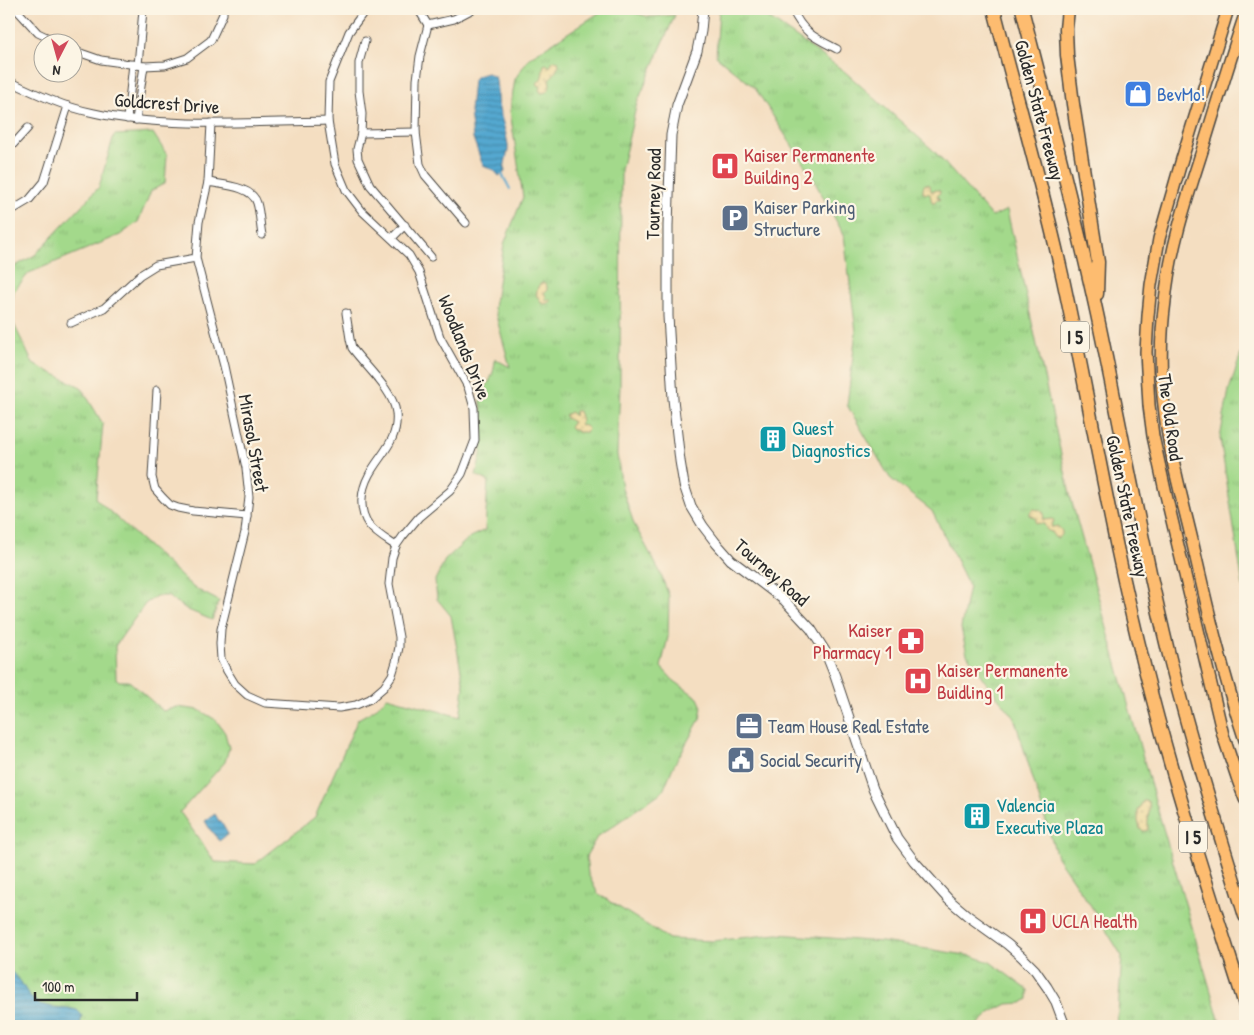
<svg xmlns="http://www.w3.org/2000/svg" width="1254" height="1035" viewBox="0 0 1254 1035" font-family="'Patrick Hand',sans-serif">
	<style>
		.grass { fill: url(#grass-tufts); stroke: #67825b }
		.sand { fill: url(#sand-dots); stroke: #8c8264 }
		.water { fill: url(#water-rules); stroke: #406a7e }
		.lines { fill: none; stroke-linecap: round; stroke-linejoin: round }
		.stream { stroke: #54a8d0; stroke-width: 2 }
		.minor-casing { stroke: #494642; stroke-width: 9 }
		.tertiary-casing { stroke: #494642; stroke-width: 11 }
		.primary-casing { stroke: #494642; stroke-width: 14 }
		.motorway-casing { stroke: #494642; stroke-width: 15 }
		.minor { stroke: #fff; stroke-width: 7 }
		.tertiary { stroke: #fff; stroke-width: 9 }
		.primary { stroke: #fdbc6f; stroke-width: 11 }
		.motorway { stroke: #fdbc6f; stroke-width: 12 }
		.labels { text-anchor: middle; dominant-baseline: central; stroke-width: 4.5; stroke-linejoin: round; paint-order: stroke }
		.shield { fill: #fcf5e5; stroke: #6a6863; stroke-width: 1 }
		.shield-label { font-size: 18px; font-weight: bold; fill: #2b2b2b }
		.shop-label { font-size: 19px; fill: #366cbe; stroke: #fcf5e5; text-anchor: start }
		.street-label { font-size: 19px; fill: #2b2b2b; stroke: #fcf5e5 }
		.health-label { font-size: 19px; fill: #be3a42; stroke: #fcf5e5; text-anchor: start }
		.service-label { font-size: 19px; fill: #4e5e75; stroke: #fcf5e5; text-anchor: start }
		.culture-label { font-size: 19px; fill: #0d838f; stroke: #fcf5e5; text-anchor: start }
	</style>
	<defs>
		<pattern id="grass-tufts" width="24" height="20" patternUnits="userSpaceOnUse" patternTransform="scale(1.25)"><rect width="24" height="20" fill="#a3d98b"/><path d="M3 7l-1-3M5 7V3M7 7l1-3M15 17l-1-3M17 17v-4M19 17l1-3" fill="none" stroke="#8cba78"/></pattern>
		<pattern id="sand-dots" width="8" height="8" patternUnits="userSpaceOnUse" patternTransform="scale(1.25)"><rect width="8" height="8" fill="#eeda9e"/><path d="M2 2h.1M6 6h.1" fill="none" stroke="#cb8" stroke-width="1.8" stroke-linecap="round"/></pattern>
		<pattern id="water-rules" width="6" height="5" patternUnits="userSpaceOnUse" patternTransform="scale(1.25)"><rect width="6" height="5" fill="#54a8d0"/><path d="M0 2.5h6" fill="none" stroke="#4689a9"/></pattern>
	</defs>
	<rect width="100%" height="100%" fill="#fcf5e5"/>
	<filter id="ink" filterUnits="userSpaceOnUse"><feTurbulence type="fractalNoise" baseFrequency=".02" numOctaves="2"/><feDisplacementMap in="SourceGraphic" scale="10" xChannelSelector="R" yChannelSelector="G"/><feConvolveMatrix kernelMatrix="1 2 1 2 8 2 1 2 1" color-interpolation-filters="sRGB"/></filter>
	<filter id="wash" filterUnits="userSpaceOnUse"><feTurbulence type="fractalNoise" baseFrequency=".0096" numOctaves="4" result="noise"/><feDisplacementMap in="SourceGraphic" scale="20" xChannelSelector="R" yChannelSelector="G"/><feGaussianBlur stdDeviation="1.12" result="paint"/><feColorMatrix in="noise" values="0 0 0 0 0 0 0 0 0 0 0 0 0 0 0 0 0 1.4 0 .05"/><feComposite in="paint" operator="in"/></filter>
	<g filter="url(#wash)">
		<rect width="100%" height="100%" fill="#f4dec1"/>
		<g class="grass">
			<path d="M605 9H622L649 17 675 15 637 103 621 170 620 386 617 454 622 488 634 524 659 570 669 596 668 637 661 667 673 680 698 698 702 707 700 719 673 767 663 791 597 837 586 856 588 874 598 894 669 939 713 941 777 934 882 942 972 956 990 962 1028 990V999L1022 1003 1007 1004 990 1013 976 1026H9V269L14 267 35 255 99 187 114 135 153 133 167 155 165 183 151 191 138 222 120 235 29 273 14 291 10 316 33 364 81 387 103 424 96 499 194 588 219 601 212 620 188 610 167 596H156L145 604 115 646 116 678 119 681H129L163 711 177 707 199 710 216 720 225 733 229 748 225 762 180 812 215 862 255 864 315 817 358 719 374 710 387 697 460 717 464 687 451 616 437 599 435 580 445 560 470 537 485 530 488 481 476 475 481 455 483 423 480 396C488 384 495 374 495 359L510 367 494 308 504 244 523 197 510 111 515 79 529 58Z"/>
			<polygon points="719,9 752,9 759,11 844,71 935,152 992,217 1007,210 1071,499 1156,804 1221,1026 1117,1026 1122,956 1091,906 1057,857 1014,717 984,680 967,654 961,628 969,586 932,511 890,478 847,405 856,332 844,235 811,175 755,88 716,56"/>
			<polygon points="1245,342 1245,599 1220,438 1229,390"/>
		</g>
		<g class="sand">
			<path d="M554 60 558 61 559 65C555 72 556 73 549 79 551 86 550 93 541 93L539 89 541 86 538 85 537 83C544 79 542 71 544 65L546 64 550 67 551 63Z"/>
			<polygon points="925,184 930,185 931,191 938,190 940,191 940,193 937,195 940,200 936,200 935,203 932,203 930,194 923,193 923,188"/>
			<path d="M542 283H545L547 286V290L544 293 546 296 545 299 550 300V302L545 304 541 303 539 300 540 298 537 297C536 292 537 285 542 283Z"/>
			<polygon points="575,411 579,411 582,420 579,424 587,427 588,429 587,432 577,432 576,430 573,430 570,428 571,424 573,422 566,418 565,415 571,412 574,416"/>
			<path d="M1033 509 1040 510 1044 513 1043 520 1053 519 1054 521 1051 527H1053L1057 526C1062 529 1065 535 1058 538L1054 537 1052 532C1045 530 1047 530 1044 524L1036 523V518L1030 515V512Z"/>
			<path d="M1143 801H1145L1149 802C1150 811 1147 820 1148 830L1144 831 1140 829 1138 821V811Z"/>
		</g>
		<g class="water">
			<path d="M487 73 495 77C498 86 496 96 498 105 501 118 506 131 508 145 509 155 503 162 505 172L499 176 494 170 485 167 482 163 473 138 470 111 473 80 477 76Z"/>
			<polygon points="215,814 219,821 221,822 228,834 219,841 214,833 211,831 205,821"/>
			<polygon points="9,969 21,982 30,997 39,1004 53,1007 68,1008 77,1010 82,1015 80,1026 9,1026"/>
		</g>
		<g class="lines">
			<polyline class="stream" points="502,174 510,189"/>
		</g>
	</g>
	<g filter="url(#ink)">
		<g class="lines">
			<defs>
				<g id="minor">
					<polyline points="16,9 38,33 57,42"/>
					<polyline points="418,9 428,25"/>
					<path d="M792 9C803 33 815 38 837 49"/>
					<polyline points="428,25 420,56 417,80 416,132 420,164 425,175 466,223"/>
					<polyline points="428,25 454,19 473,9"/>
					<polyline points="365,41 359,63 359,91 362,114 361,133 357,149 358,159 370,185 431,257"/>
					<polyline points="72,50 101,60 144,66 165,65 187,58 211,40 223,14 223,9"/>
					<polyline points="138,65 143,10 142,9"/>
					<path d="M9 81C36 94 64 107 94 113 125 120 156 122 188 123 235 124 282 122 328 121"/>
					<polyline points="127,119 133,64"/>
					<polyline points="136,120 144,66"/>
					<polyline points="211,123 208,182 199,222 196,258 224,366 246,468 249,497 245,532 221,629 220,644 221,659 227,671 235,684 247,695 265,703 339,708 356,705 370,699 384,687 392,675 396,662 399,647 399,637 389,584 392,558 396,546 403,536 419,517 450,491 462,474 475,440 474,408 468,387 440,337 419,272 409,255 362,211 346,190 335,164 328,121 329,82 349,32 366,9"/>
					<polyline points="361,133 416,132"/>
					<polyline points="9,149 28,128"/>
					<path d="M208 182C223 185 252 186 257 203 260 213 260 224 262 235"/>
					<polyline points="9,212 29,200 44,182 68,106"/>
					<polyline points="392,238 405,225"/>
					<path d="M346 313 350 339 352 348C365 366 394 391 396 413 399 441 380 454 369 475 361 490 358 510 369 525 376 534 387 540 396 546"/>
					<polyline points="71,323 104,308 140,275 156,265 196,258"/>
					<polyline points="157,390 152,477 155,489 163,498 170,505 178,508 193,511 247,516"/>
				</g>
				<polyline id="tertiary" points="703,9 701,31 697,51 677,105 671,135 668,226 668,316 673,399 680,461 684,485 691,506 703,526 716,543 731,560 784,600 811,629 825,651 835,676 873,789 897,838 914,861 949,900 968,916 1007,944 1021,956 1035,970 1047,987 1056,1002 1065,1026"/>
				<g id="primary">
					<polyline points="1228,9 1182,159 1159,239 1151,285 1148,316 1146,352 1149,405 1153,436 1166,495 1223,735 1238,780 1245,799"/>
					<path d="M1245 15C1230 59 1217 103 1203 148 1187 198 1170 248 1165 301 1160 339 1160 377 1165 414 1170 456 1182 498 1192 540 1207 607 1223 675 1245 740"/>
				</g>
				<g id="motorway">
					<path d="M994 9C1017 99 1043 188 1063 279 1091 409 1112 540 1145 669 1173 782 1210 894 1245 1005"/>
					<path d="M1022 9C1048 110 1075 212 1097 314 1122 431 1142 548 1171 663 1193 749 1219 832 1245 916"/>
					<polyline points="1068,9 1066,29 1067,55 1073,104 1098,262 1097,294"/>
				</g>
			</defs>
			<use href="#minor" class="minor-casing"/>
			<use href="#tertiary" class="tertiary-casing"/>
			<use href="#primary" class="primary-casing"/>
			<use href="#motorway" class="motorway-casing"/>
			<use href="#minor" class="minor"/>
			<use href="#tertiary" class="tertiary"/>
			<use href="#primary" class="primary"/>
			<use href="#motorway" class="motorway"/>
		</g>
	</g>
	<defs>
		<symbol id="shop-square" viewBox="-11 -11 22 22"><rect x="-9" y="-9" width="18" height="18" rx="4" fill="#3f7fe0" stroke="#fcf5e5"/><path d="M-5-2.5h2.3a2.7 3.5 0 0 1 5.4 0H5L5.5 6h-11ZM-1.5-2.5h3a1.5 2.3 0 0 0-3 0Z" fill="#fff"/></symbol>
		<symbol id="hospital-square" viewBox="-11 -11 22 22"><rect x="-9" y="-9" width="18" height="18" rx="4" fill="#e0444e" stroke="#fcf5e5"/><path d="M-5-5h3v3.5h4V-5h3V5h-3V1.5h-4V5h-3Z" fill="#fff"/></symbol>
		<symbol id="parking-square" viewBox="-11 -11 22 22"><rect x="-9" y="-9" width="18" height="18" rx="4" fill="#5c6f8a" stroke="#fcf5e5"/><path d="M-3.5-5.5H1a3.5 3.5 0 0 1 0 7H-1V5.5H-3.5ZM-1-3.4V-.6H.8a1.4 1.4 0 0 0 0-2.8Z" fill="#fff"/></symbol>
		<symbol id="building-square" viewBox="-11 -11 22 22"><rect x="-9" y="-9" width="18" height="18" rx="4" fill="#0f9aa8" stroke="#fcf5e5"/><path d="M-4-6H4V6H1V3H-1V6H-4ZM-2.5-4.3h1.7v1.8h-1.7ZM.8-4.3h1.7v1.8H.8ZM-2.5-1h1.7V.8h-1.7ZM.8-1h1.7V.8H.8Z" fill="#fff"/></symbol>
		<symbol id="pharmacy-square" viewBox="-11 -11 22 22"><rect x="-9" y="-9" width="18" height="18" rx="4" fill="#e0444e" stroke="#fcf5e5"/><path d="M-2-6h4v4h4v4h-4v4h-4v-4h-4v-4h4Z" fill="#fff"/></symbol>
		<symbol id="office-square" viewBox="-11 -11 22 22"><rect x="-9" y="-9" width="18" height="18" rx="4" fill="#5c6f8a" stroke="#fcf5e5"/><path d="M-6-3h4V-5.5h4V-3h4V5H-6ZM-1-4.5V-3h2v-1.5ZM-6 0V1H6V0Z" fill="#fff"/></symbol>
		<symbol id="civic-square" viewBox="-11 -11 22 22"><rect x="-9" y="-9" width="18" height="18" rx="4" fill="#5c6f8a" stroke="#fcf5e5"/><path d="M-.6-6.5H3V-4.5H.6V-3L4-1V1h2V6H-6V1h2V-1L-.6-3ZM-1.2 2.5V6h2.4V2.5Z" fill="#fff"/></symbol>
	</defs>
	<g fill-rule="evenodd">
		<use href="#shop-square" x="1122" y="78" width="32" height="32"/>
		<use href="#hospital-square" x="709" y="150" width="32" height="32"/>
		<use href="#parking-square" x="719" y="202" width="32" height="32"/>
		<use href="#building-square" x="757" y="423" width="32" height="32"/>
		<use href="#pharmacy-square" x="895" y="625" width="32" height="32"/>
		<use href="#hospital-square" x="902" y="665" width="32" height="32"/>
		<use href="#office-square" x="733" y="710" width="32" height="32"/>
		<use href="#civic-square" x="725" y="744" width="32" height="32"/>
		<use href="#building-square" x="961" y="800" width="32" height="32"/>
		<use href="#hospital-square" x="1017" y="905" width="32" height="32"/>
	</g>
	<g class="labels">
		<g class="shield">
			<rect x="1061" y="321.5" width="28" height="31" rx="4"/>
			<rect x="1179" y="821.5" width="28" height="31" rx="4"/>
		</g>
		<g class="shield-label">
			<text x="1075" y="337">I 5</text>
			<text x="1193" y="837">I 5</text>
		</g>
		<g class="shop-label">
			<text x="1157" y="94">BevMo!</text>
		</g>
		<g class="street-label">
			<text transform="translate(167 103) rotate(4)">Goldcrest Drive</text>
			<text transform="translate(1040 110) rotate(75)">Golden State Freeway</text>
			<text transform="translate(653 194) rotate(-89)">Tourney Road</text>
			<text transform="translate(465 347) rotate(68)">Woodlands Drive</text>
			<text transform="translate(1171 417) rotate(82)">The Old Road</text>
			<text transform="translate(254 443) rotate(80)">Mirasol Street</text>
			<text transform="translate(1128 506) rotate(78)">Golden State Freeway</text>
			<text transform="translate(772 572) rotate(41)">Tourney Road</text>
		</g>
		<g class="health-label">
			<text x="744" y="155">Kaiser Permanente<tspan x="744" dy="22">Building 2</tspan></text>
			<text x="892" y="630" text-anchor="end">Kaiser<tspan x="892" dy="22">Pharmacy 1</tspan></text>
			<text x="937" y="670">Kaiser Permanente<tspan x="937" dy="22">Buidling 1</tspan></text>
			<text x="1052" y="921">UCLA Health</text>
		</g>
		<g class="service-label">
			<text x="754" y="207">Kaiser Parking<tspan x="754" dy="22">Structure</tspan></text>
			<text x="768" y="726">Team House Real Estate</text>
			<text x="760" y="760">Social Security</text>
		</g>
		<g class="culture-label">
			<text x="792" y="428">Quest<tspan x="792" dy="22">Diagnostics</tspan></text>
			<text x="996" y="805">Valencia<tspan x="996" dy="22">Executive Plaza</tspan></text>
		</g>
	</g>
	<rect width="1254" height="1035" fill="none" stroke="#fcf5e5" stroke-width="30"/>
	<g transform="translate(58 58) rotate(186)"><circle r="24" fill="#fcf5e5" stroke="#a8a49b"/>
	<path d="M0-4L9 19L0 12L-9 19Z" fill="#d1495b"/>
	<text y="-8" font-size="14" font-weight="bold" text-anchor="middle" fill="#2b2b2b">N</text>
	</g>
	<path d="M35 992v8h102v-8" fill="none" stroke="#2b2b2b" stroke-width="2.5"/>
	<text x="42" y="992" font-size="15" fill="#2b2b2b" stroke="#fcf5e5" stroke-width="4" paint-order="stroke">100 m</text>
</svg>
